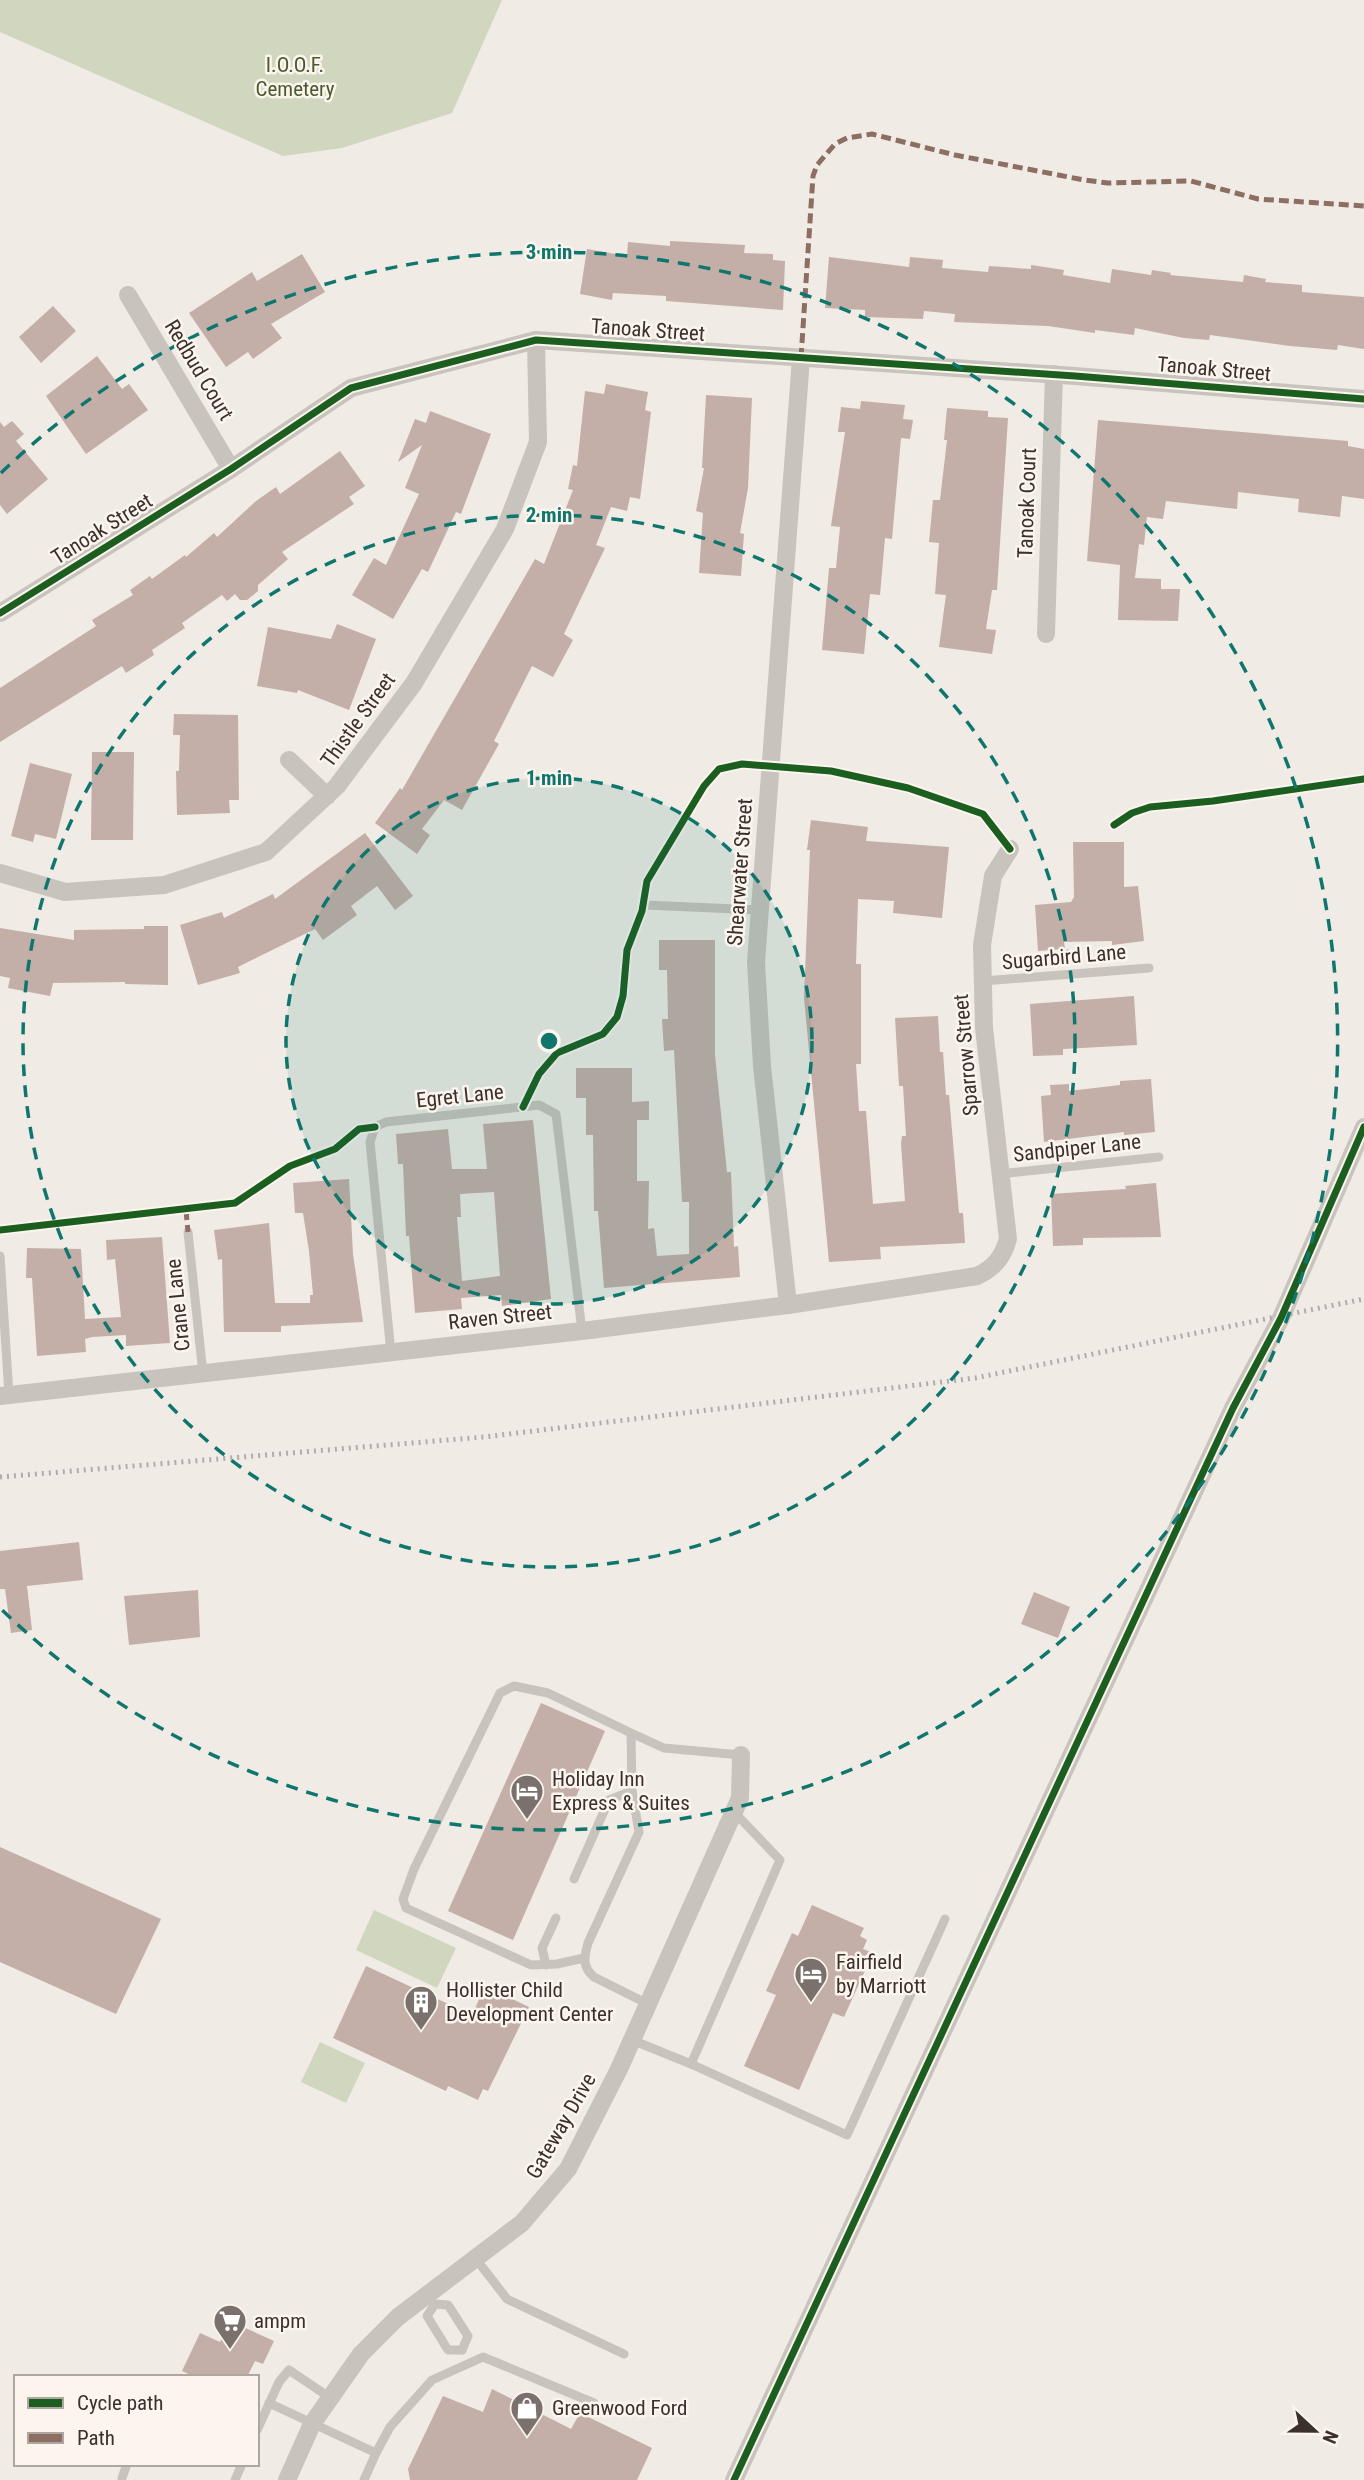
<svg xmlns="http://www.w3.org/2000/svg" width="1364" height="2480" viewBox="0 0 1364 2480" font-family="'Roboto Condensed',sans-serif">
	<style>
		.green { fill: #d1d6bf }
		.building { fill: #c3afa7; fill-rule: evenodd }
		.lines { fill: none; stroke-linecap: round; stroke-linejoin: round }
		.lane { stroke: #c9c3be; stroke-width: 9 }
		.street { stroke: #c9c3be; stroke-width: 18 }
		.rail { stroke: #b1aca8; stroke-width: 5; stroke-dasharray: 2 5; stroke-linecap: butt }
		.quiet { stroke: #8d6e63; stroke-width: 5; stroke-dasharray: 10 5; stroke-linecap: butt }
		.cycleway-casing { stroke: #fbf5ee; stroke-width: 11 }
		.cycleway { stroke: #1b5e20; stroke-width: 7 }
		.ring { fill: none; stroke: #0f766e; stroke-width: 3.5; stroke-dasharray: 12 9 }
		.labels { text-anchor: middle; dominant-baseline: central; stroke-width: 5; stroke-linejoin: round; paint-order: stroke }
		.park-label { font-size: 21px; fill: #4a5a2e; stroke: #fbf5ee }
		.street-label { font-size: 21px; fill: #3b302b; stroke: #fbf5ee }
		.poi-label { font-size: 21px; fill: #3b302b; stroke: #fbf5ee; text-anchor: start }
		.centre { fill: #0f766e; stroke: #fbf5ee; stroke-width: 3.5 }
		.ring-label { font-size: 21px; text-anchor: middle; font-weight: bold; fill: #0f766e; stroke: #fbf5ee; stroke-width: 5; stroke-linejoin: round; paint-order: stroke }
	</style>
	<rect width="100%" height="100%" fill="#f0ebe5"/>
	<g class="green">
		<polygon points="0,0 502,0 452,113 342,148 283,156 0,32"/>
		<polygon points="374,1910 456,1948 437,1988 356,1950"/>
		<polygon points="320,2042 365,2063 346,2103 301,2082"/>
	</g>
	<g class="building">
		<polygon points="670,241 745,245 744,253 773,254 773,260 785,261 783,310 666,301 666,296 613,293 612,300 580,294 587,249 627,256 628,242 670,246"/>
		<polygon points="302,254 325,292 271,324 282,338 253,359 248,352 226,367 189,313 252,272 257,281"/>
		<polygon points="829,257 909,267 910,257 943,260 942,268 988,272 989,266 1031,269 1031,265 1064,270 1063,275 1110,283 1112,269 1151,275 1152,270 1171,273 1170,275 1243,282 1244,275 1266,279 1265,282 1302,285 1302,292 1364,297 1364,349 1338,345 1337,350 1290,346 1210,335 1209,340 1184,338 1135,328 1134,335 1095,330 1095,333 1048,326 954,322 955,314 924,311 923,319 865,317 865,310 825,308"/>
		<polygon points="53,306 76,331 41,363 19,337"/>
		<polygon points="97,356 122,389 129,384 148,410 86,454 46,396"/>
		<polygon points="606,384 648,392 645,410 651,412 640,499 630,497 627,511 611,507 596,545 605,548 564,634 573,640 553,677 532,666 494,741 499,744 462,810 444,800 422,829 430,835 417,854 375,823 400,788 402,790 535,559 544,564 573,490 568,489 573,465 577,466 585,391 604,394"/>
		<polygon points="706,395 752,398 748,488 740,533 744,534 741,576 699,573 703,513 696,511 704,468 702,468"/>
		<polygon points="861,401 905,405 903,419 913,420 910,439 901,438 892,539 885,538 880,595 870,594 864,654 822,650 829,568 836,568 840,527 831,526 845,432 838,432 841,407 860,409"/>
		<polygon points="947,408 988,411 988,417 1008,418 997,590 992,590 986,629 996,630 992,654 939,647 946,595 935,594 939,543 929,542 933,500 940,500 947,440 944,440"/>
		<polygon points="430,411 491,434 461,514 456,512 428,572 422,569 393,619 352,595 374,558 386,565 419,494 405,488 422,445 398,462 415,419 426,423"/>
		<polygon points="1098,420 1348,441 1348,446 1364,449 1364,499 1342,496 1340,517 1298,512 1299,499 1238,492 1237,509 1166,501 1163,519 1147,517 1144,545 1139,544 1135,578 1161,579 1161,589 1180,589 1178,621 1118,620 1120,565 1087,561"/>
		<polygon points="12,421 24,434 16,441 48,479 7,514 0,505 0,422 4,427"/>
		<polygon points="340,451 365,486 349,497 354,504 282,552 288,559 258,585 258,591 247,600 240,600 235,594 227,601 222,595 182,623 185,628 152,650 154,655 126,673 122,666 0,742 0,688 96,626 92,620 133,595 130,590 150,576 152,579 185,555 186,557 214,533 217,537 256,501 276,487 280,494"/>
		<polygon points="337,624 376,639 349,710 298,690 297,693 257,686 268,627 331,639"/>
		<polygon points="174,714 238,715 239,800 229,800 230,813 177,815 176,771 179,771 180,735 173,735"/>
		<polygon points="92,752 134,752 133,840 91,840"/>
		<polygon points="30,763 72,774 56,839 35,834 33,842 11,836"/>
		<polygon points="811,820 868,827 866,841 949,847 942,918 893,913 894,901 858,899 856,964 861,964 861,1064 856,1064 859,1111 866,1111 873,1204 905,1201 901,1144 902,1136 906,1136 903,1086 899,1086 895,1018 938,1016 940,1052 943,1052 946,1095 949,1095 959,1213 963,1213 965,1243 880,1247 881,1259 829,1262 804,998 810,850 807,850"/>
		<polygon points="365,833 413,896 395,910 377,886 351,906 357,915 323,940 315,929 238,967 240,973 198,985 180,925 222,912 224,918 273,894 275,899"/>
		<polygon points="1073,842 1124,842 1124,887 1138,886 1144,941 1112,945 1112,941 1064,942 1065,949 1038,951 1035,905 1071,902 1074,897"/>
		<polygon points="144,926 168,926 168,985 125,984 125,982 53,983 50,996 8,988 10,978 0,976 0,928 74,940 74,930 144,929"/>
		<polygon points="659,940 715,940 715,1055 727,1172 731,1172 734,1247 738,1246 740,1277 604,1288 598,1211 594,1211 593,1135 586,1135 586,1098 576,1098 576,1068 632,1068 632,1102 649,1101 649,1120 637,1120 637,1181 649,1181 648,1229 654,1228 657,1256 689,1254 689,1202 682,1202 674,1050 664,1051 662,1019 668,1019 667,970 659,970"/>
		<polygon points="1134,996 1137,1045 1063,1049 1063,1055 1033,1056 1030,1004"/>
		<polygon points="1151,1079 1155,1132 1124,1135 1124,1132 1044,1142 1041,1096 1051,1095 1050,1085 1069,1084 1069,1091 1120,1085 1120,1081"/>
		<path d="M533 1120 551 1299 502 1306 501 1295 461 1298 462 1309 415 1313 409 1236H406L403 1164H398L396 1134 448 1129 452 1169H487L483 1124ZM494 1192 500 1276 462 1281 457 1217H461L460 1194Z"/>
		<polygon points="349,1179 353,1254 363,1322 281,1326 281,1332 224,1332 222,1259 218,1260 214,1230 269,1223 275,1303 310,1303 310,1295 313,1295 309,1251 303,1213 295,1213 293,1183"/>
		<polygon points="1156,1183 1161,1237 1083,1238 1083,1245 1053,1246 1051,1194 1126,1189 1125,1186"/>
		<polygon points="162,1237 170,1343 126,1346 126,1335 92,1337 85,1339 86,1352 37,1356 32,1278 26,1278 27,1248 81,1249 85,1319 121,1317 115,1259 107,1260 106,1240"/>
		<polygon points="79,1542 83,1580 27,1586 32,1630 11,1633 5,1589 0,1589 0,1551"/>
		<polygon points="198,1590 200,1637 129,1645 124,1596"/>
		<polygon points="1034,1592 1070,1607 1058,1638 1021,1624"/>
		<polygon points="541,1703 605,1731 513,1940 448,1911"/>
		<polygon points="0,1847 161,1919 116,2014 0,1962"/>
		<polygon points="812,1905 864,1928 860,1936 867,1940 863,1949 873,1953 844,2017 833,2013 799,2090 744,2066 776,1995 766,1991 792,1933 798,1936"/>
		<polygon points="366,1966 472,2015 485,1986 529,2007 488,2091 483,2089 478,2100 448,2086 446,2091 333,2038"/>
		<polygon points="230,2321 274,2341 263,2364 255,2361 247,2377 195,2377 182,2371 200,2333 220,2342"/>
		<polygon points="492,2389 571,2429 580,2413 652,2448 637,2480 410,2480 408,2469 443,2396 483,2412"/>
	</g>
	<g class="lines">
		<g class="lane">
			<polyline points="644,905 760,910"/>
			<polyline points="983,981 1149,968"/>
			<polyline points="999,1174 1159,1157"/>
			<polyline points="188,1232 203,1374"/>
			<polyline points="0,1256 9,1395"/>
			<polyline points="391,1353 370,1142 375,1127 386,1122 539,1105 556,1114 582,1331"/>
			<polyline points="631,1733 664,1748 741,1755"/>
			<polyline points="574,1879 609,1800 632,1791"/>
			<path d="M584 1958 557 1964 531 1965 406 1908 403 1899 414 1869 500 1693 514 1686 548 1693 631 1733 632 1791 639 1832 588 1943C584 1957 582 1967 594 1977L648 2004"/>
			<polyline points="546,1965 542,1948 556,1918"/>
			<polyline points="632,2040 691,2064 780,1860 734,1812"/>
			<polyline points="691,2064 847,2135 945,1919"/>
			<polyline points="476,2259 507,2299 624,2354"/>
			<polyline points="435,2304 427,2316 448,2350 462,2350"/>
			<polyline points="435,2304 448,2305 468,2336 462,2350"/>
			<polyline points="269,2403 376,2453 364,2480"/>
			<polyline points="257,2430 279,2382 289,2370 329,2397"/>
			<polyline points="376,2453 390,2427 432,2380 483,2357 594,2403"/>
			<polyline points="122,2478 127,2464"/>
			<polyline points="235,2480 242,2464"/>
		</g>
		<g class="street">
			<polyline points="128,295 231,469"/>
			<polyline points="0,613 231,469 351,388 536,340 1075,376 1364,399"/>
			<polyline points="1046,634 1054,374"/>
			<polyline points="289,760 327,796"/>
			<polyline points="0,873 65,892 164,885 266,852 337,786 414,683 505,529 538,442 536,340"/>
			<polyline points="788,1305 762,1066 756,962 801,358"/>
			<path d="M0 1396 582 1331 788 1305 977 1276C994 1268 1003 1257 1008 1239L984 1028 982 945 993 876 1010 849"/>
			<polyline points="287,2480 312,2424 361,2354 398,2317 522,2223 568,2169 619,2069 740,1798 741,1755"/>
			<polyline points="734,2480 1233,1408 1281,1318 1364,1127"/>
		</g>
		<polyline class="rail" points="0,1477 484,1437 975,1378 1364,1299"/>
		<g class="quiet">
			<polyline points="801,358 813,176 817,165 835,144 847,138 872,134 955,155 1084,180 1108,183 1191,181 1258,199 1364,206"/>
			<polyline points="186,1210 188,1232"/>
		</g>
		<defs>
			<g id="cycleway">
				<polyline points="0,613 231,469 351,388 536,340 1075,376 1364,399"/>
				<polyline points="1114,825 1132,813 1150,807 1213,801 1364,779"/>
				<polyline points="523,1107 539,1074 557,1053 603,1034 617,1017 623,996 627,950 642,911 647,881 704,786 719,769 742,764 831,771 908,788 983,814 1010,849"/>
				<polyline points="0,1230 235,1203 290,1166 335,1149 359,1129 375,1127"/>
				<polyline points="734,2480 1233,1408 1281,1318 1364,1127"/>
			</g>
		</defs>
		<use href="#cycleway" class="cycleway-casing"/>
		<use href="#cycleway" class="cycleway"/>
	</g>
	<circle cx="549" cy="1041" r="263" fill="#0f766e" fill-opacity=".12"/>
	<g class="ring">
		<circle cx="549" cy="1041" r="263"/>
		<circle cx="549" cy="1041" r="526"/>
		<path d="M1 473A789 789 0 1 1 1 1609"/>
	</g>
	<defs>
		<symbol id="hotel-pin" viewBox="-11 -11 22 30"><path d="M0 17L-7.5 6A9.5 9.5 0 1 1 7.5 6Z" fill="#7a716c" stroke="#fbf5ee"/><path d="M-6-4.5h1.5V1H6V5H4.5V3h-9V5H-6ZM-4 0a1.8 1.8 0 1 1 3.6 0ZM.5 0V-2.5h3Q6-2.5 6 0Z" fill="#fff"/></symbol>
		<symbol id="building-pin" viewBox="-11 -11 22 30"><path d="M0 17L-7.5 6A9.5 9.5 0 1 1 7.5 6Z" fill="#7a716c" stroke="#fbf5ee"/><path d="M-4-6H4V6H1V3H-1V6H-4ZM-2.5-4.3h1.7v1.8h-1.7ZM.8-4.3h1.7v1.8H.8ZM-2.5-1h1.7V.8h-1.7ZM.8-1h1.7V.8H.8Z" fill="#fff"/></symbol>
		<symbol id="supermarket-pin" viewBox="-11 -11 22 30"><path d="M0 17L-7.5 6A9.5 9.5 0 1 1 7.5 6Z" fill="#7a716c" stroke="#fbf5ee"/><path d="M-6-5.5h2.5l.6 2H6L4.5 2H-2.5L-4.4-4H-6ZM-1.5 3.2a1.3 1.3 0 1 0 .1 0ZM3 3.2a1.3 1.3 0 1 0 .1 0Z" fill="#fff"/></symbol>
		<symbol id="shop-pin" viewBox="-11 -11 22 30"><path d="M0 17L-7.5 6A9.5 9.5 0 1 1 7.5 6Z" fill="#7a716c" stroke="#fbf5ee"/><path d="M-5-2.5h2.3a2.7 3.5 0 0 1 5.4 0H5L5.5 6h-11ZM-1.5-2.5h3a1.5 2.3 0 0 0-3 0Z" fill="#fff"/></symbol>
	</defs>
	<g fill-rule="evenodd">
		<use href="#hotel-pin" x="508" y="1772" width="38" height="52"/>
		<use href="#hotel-pin" x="792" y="1955" width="38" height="52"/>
		<use href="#building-pin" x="402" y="1983" width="38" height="52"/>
		<use href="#supermarket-pin" x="211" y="2302" width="38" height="52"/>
		<use href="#shop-pin" x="508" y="2389" width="38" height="52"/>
	</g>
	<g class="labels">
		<g class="park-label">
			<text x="295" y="65">I.O.O.F.<tspan x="295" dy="24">Cemetery</tspan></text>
		</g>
		<g class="street-label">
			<text transform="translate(648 330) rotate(4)">Tanoak Street</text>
			<text transform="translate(1214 369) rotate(5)">Tanoak Street</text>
			<text transform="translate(199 370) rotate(59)">Redbud Court</text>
			<text transform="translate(1027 503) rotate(-88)">Tanoak Court</text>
			<text transform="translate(102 529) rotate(-32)">Tanoak Street</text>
			<text transform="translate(358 720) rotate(-54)">Thistle Street</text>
			<text transform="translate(740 872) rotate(-86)">Shearwater Street</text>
			<text transform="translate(1064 957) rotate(-5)">Sugarbird Lane</text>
			<text transform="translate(966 1055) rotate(-95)">Sparrow Street</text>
			<text transform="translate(460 1096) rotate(-6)">Egret Lane</text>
			<text transform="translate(1077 1148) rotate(-6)">Sandpiper Lane</text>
			<text transform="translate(178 1305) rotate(-96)">Crane Lane</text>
			<text transform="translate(500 1317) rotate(-6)">Raven Street</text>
			<text transform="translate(561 2126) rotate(-60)">Gateway Drive</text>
		</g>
		<g class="poi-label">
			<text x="552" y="1779">Holiday Inn<tspan x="552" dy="24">Express &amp; Suites</tspan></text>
			<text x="836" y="1962">Fairfield<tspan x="836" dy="24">by Marriott</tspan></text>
			<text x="446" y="1990">Hollister Child<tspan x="446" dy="24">Development Center</tspan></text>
			<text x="254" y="2321">ampm</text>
			<text x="552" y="2408">Greenwood Ford</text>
		</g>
	</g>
	<circle cx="549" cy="1041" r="10" class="centre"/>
	<g class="ring-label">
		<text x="549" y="259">3 min</text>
		<text x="549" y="522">2 min</text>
		<text x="549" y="785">1 min</text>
	</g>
	<rect x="14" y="2375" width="245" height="91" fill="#fbf5ee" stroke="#aea6a0" stroke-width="2"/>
	<rect x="28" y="2398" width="35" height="10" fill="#1b5e20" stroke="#aea6a0" stroke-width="2"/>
	<text x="77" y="2410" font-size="21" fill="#3b302b">Cycle path</text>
	<rect x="28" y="2433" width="35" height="10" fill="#8d6e63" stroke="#aea6a0" stroke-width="2"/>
	<text x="77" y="2445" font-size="21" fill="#3b302b">Path</text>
	<g transform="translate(1315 2431) rotate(112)" stroke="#fbf5ee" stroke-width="5" paint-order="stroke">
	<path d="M0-5L12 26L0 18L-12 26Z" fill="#3b302b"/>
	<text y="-10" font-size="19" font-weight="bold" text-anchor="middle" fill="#3b302b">N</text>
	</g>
</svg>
